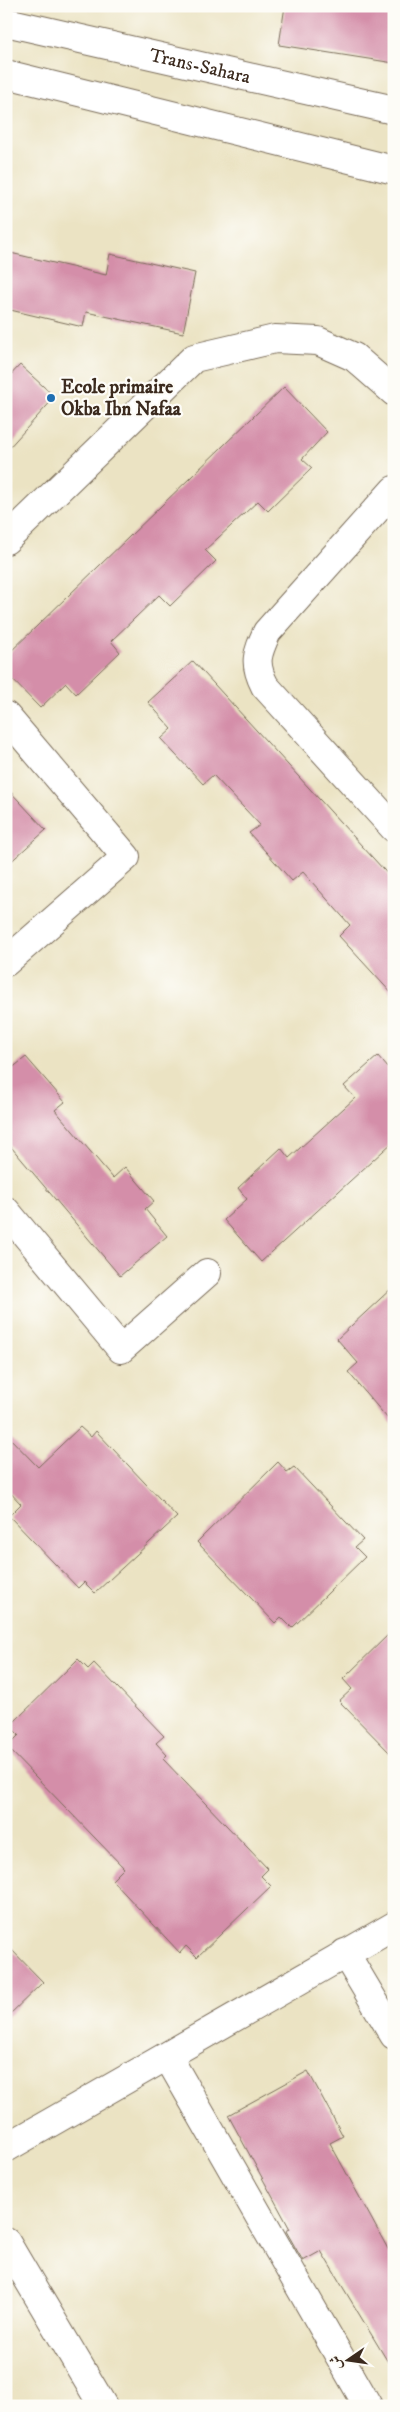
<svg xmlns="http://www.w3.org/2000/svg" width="400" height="2412" viewBox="0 0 400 2412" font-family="'IM FELL DW Pica',Amiri,serif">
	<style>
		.building { fill: #d48ea9 }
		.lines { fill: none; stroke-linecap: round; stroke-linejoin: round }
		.minor-casing { stroke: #796b58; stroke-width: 30 }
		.trunk-casing { stroke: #796b58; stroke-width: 30 }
		.minor { stroke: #fff; stroke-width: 28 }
		.trunk { stroke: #fff; stroke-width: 28 }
		.poi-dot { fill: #1f6fb2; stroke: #fdfcf7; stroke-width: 2 }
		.labels { text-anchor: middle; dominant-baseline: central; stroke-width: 4.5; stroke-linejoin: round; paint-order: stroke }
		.street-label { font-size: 19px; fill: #3b2a1e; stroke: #fdfcf7 }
		.poi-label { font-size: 19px; font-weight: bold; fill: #3b2a1e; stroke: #fdfcf7; text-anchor: start }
	</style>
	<rect width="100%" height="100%" fill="#fdfcf7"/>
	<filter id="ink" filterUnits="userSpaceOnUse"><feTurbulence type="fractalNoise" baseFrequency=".02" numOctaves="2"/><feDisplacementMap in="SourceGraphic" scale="10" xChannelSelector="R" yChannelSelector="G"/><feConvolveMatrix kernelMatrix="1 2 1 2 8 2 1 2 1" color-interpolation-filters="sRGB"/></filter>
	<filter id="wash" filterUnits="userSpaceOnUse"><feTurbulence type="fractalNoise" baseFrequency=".0096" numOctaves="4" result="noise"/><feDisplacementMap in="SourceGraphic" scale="20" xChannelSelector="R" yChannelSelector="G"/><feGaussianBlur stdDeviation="1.12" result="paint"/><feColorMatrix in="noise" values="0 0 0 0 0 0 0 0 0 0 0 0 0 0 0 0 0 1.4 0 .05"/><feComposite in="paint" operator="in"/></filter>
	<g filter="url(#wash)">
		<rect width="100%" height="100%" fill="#ebe3c3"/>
		<g id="blocks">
			<g class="building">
				<polygon points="285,6 394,6 394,63 279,45"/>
				<polygon points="6,252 106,275 110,254 195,273 183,333 86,312 83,327 6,309"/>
				<polygon points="20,365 55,397 6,451 6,380"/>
				<polygon points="284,387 327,432 302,459 312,468 268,511 258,501 205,550 216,561 170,606 159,595 111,641 120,652 76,694 66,683 40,708 6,673 6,656"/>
				<polygon points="193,661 394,881 394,996 339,936 350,925 303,872 292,881 249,833 260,825 213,775 203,784 161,739 172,729 148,702"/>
				<polygon points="6,787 46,830 6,866"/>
				<polygon points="378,1056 394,1075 394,1141 261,1262 224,1220 247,1199 238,1188 281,1148 289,1158 355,1098 344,1086"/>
				<polygon points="26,1057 65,1102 55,1110 113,1178 125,1167 154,1201 145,1209 167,1236 120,1276 6,1141 6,1073"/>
				<polygon points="394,1286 394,1426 348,1372 358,1363 337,1339"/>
				<polygon points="80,1427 91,1437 96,1431 177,1517 95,1593 84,1582 78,1588 9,1516 21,1504 6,1488 6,1434 38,1467"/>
				<polygon points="278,1462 287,1472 294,1467 363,1540 355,1547 365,1557 292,1628 281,1617 275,1623 197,1542"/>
				<polygon points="394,1629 394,1757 339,1701 352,1689 343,1679"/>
				<polygon points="78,1659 88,1669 94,1663 164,1736 156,1743 167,1755 163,1759 268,1869 261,1876 271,1886 197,1957 186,1946 180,1953 112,1880 124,1868 7,1747 19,1735 10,1726"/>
				<polygon points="6,1944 43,1982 6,2018"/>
				<polygon points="308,2071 343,2136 330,2143 394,2260 394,2372 321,2251 303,2261 286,2231 290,2229 228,2115"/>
			</g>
		</g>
	</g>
	<g filter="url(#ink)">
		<use href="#blocks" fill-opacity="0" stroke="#796b58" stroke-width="1"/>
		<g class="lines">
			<defs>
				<g id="minor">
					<path d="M394 490 267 632C257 654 253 663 265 686L394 828"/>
					<polyline points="6,540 194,358 275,339 318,341 354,357 394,392"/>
					<polyline points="6,716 126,857 6,962"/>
					<polyline points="6,1211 121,1349 207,1273"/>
					<polyline points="345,1953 394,2035"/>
					<polyline points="168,2057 368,2406"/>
					<polyline points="6,2148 394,1926"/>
					<polyline points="6,2242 103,2406"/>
				</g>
				<g id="trunk">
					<path id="s1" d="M6 22 394 110"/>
					<polyline points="6,74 394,170"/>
				</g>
			</defs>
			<use href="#minor" class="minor-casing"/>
			<use href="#trunk" class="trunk-casing"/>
			<use href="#minor" class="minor"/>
			<use href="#trunk" class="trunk"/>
		</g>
	</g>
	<circle class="poi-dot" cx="51" cy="398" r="5"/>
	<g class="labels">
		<g class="street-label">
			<text stroke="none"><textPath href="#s1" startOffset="199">Trans-Sahara</textPath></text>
		</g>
		<g class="poi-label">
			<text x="61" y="387">Ecole primaire<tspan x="61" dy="22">Okba Ibn Nafaa</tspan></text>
		</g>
	</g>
	<rect width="400" height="2412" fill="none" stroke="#fdfcf7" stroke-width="25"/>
	<g transform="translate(348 2360) rotate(257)" stroke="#fdfcf7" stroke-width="4" paint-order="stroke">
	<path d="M0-4L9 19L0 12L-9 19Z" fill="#3b2a1e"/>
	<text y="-8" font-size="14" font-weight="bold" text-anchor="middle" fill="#3b2a1e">ش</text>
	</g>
</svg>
